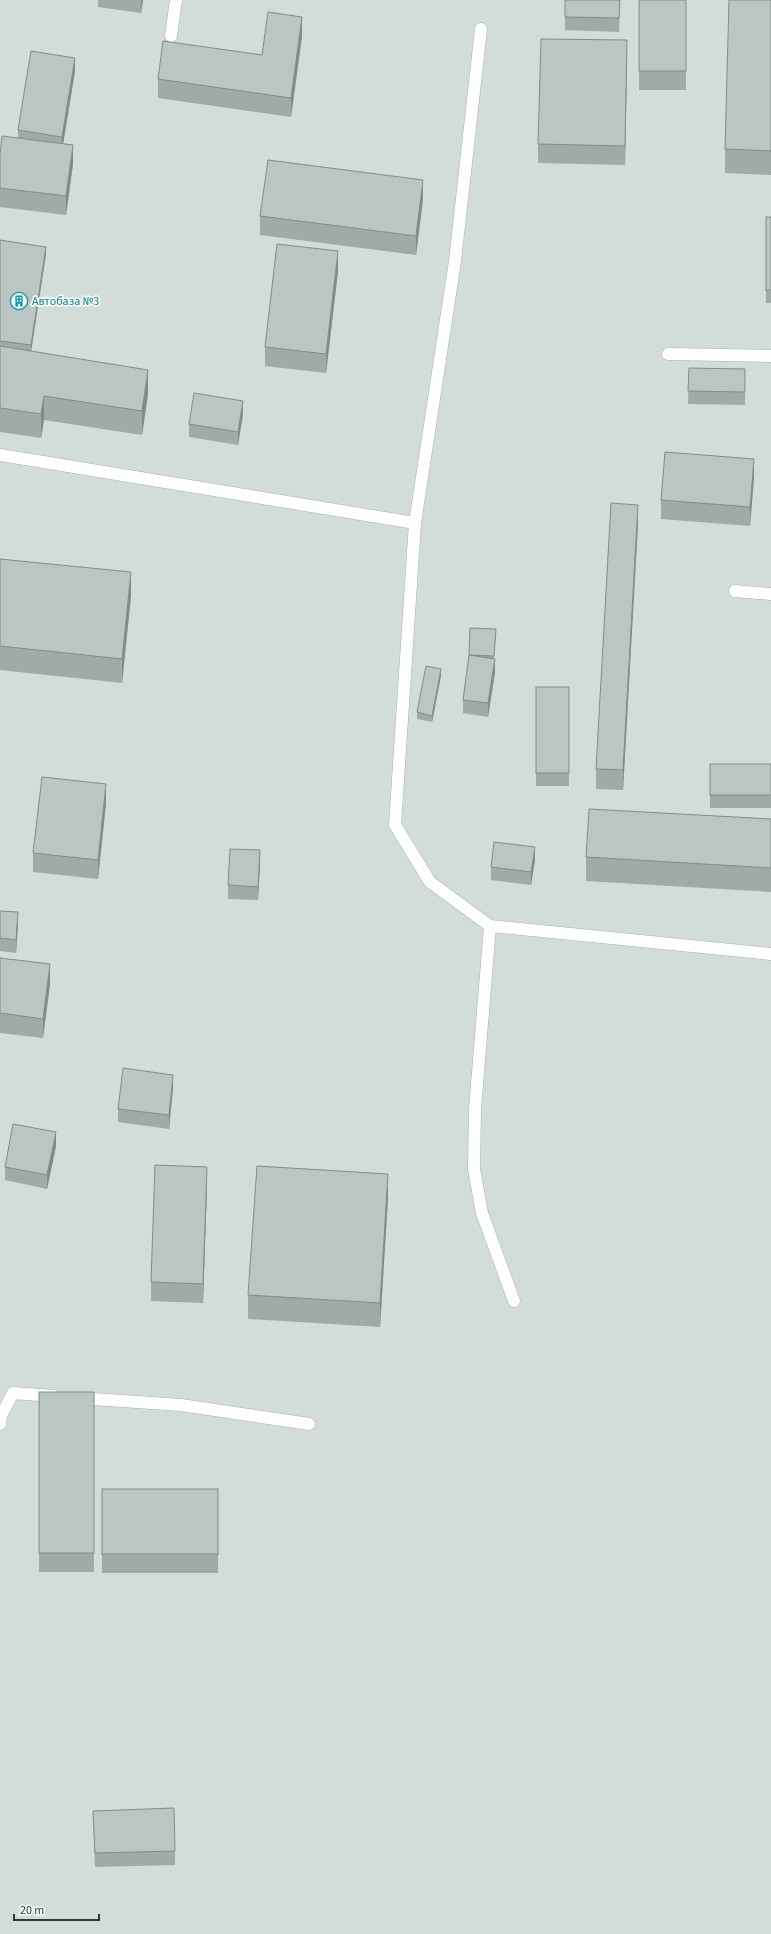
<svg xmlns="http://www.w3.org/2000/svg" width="771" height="1934" viewBox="0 0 771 1934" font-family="'Source Sans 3',sans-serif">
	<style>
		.built { fill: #d2dcd9 }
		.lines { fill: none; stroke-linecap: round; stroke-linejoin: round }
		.minor-casing { stroke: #a7b3b0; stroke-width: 13 }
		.minor { stroke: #fff; stroke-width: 12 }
		.wall { fill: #a0aaa8 }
		.shaded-wall { fill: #828b88 }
		.building { fill: #bac6c3; stroke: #828b88 }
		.labels { text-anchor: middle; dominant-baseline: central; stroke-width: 3.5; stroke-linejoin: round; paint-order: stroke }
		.culture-label { font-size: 12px; fill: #0d838f; stroke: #f4f9f7; text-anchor: start }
	</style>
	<rect width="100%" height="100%" fill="#e4ece9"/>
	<rect class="built" x="0" y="0" width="771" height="1934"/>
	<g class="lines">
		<defs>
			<g id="minor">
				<polyline points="171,36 176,0"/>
				<polyline points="668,354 771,356"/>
				<polyline points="0,455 415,523 395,825 430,882 490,926 475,1109 474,1169 482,1213 514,1301"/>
				<polyline points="415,523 455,261 481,29"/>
				<polyline points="735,591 771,594"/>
				<polyline points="490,926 771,954"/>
				<polyline points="78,1398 181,1405 309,1424"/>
				<polyline points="0,1424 1,1416 13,1393 54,1396"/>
			</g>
		</defs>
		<use href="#minor" class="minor-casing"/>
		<use href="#minor" class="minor"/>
	</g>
	<g class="wall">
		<polygon points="98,0 143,0 141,13 98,7"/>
		<polygon points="620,0 619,32 565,30 565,17"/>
		<rect x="639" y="0" width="47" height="90"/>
		<polygon points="771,0 771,175 725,173 725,149"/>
		<polygon points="302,36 291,117 158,98 158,79 262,55"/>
		<polygon points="627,59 625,165 538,163 538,144"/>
		<polygon points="75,71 63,144 73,164 66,215 0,207 0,154 18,138 18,130"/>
		<polygon points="423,199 416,255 260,235 260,216"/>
		<rect x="766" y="217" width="5" height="86"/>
		<polygon points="0,240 46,254 31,351 148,394 142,435 44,420 41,438 0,432"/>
		<polygon points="338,271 326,373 265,366 265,347"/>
		<polygon points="689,368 745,369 745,405 688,404"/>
		<polygon points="243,414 238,445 189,437 189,424"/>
		<polygon points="754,478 750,526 661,519 661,500"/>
		<polygon points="638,524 623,790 596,789 596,769"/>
		<polygon points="0,559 131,596 122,683 0,670"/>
		<polygon points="496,636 494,659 495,672 488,717 463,713 463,700 469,655"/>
		<polygon points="441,676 432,722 417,719 417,712"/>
		<rect x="536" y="687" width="33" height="99"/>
		<rect x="710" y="764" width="61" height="44"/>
		<polygon points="106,803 98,879 33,872 33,853"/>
		<polygon points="771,819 771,892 586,881 586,857"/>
		<polygon points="535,860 531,885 491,880 491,867"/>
		<polygon points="260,864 258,900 228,899 228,885"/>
		<polygon points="0,911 18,925 16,953 0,951"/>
		<polygon points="0,958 50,984 43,1038 0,1033"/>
		<polygon points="173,1088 169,1129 118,1122 118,1109"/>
		<polygon points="56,1146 47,1189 5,1180 5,1167"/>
		<polygon points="207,1186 203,1303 151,1301 151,1282"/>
		<polygon points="388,1198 380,1327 248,1319 248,1295"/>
		<rect x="39" y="1392" width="55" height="180"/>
		<rect x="102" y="1489" width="116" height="84"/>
		<polygon points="93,1811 175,1851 175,1865 95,1867"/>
	</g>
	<g class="shaded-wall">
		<polygon points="141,0 143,0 141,13"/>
		<polygon points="302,17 302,36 291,117 291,98"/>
		<polygon points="627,40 627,59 625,165 625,146"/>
		<polygon points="75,58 75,71 62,151 62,137"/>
		<polygon points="73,145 73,164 66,215 66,196"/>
		<polygon points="423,180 423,199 416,255 416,236"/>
		<polygon points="46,247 46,254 31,352 31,345"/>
		<polygon points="338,251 338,271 326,373 326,354"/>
		<polygon points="148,370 148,394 142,435 142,411"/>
		<polygon points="44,396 44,420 41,438 41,414"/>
		<polygon points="243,401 243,414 238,445 238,432"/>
		<polygon points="754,459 754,478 750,526 750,507"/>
		<polygon points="638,505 638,524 623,790 623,770"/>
		<polygon points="131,572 131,596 122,683 122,659"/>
		<polygon points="495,659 495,672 488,717 488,703"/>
		<polygon points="441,669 441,676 432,722 432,716"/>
		<polygon points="106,784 106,803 98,879 98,860"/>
		<polygon points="535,847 535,860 531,885 531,872"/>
		<polygon points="260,850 260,864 258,900 258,887"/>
		<polygon points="18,912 18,925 16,953 16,940"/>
		<polygon points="50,964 50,984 43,1038 43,1019"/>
		<polygon points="173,1075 173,1088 169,1129 169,1115"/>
		<polygon points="56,1132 56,1146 47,1189 47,1175"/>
		<polygon points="207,1167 207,1186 203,1303 203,1284"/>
		<polygon points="388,1174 388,1198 380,1327 380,1303"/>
	</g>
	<g class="building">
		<polygon points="565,0 620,0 619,18 565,17"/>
		<rect x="639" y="0" width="47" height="71"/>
		<polygon points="729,0 771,0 771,151 725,149"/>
		<polygon points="268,12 302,17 291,98 158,79 163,41 262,55"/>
		<polygon points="541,39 627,40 625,146 538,144"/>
		<polygon points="31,51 75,58 62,137 18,130"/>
		<polygon points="2,136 73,145 66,196 0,188 0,154"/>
		<polygon points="268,160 423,180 416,236 260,216"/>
		<rect x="766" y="217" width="5" height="73"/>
		<polygon points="0,240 46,247 31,345 0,341"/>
		<polygon points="277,244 338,251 326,354 265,347"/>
		<polygon points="0,346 148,370 142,411 44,396 41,414 0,408"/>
		<polygon points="689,368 745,369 745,392 688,391"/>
		<polygon points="194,393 243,401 238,432 189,424"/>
		<polygon points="665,452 754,459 750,507 661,500"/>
		<polygon points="611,503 638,505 623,770 596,769"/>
		<polygon points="0,559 131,572 122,659 0,646"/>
		<polygon points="470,628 496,629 494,656 469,655"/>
		<polygon points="469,655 495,659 488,703 463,700"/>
		<polygon points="426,666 441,669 432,716 417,712"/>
		<rect x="536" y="687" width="33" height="86"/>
		<rect x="710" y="764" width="61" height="31"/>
		<polygon points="42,777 106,784 98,860 33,853"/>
		<polygon points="589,809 771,819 771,868 586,857"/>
		<polygon points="494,842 535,847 531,872 491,867"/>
		<polygon points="230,849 260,850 258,887 228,885"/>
		<polygon points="0,911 18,912 16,940 0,938"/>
		<polygon points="0,958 50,964 43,1019 0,1013"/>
		<polygon points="123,1068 173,1075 169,1115 118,1109"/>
		<polygon points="13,1124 56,1132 47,1175 5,1167"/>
		<polygon points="155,1165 207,1167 203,1284 151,1282"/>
		<polygon points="257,1166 388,1174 380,1303 248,1295"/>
		<rect x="39" y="1392" width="55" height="161"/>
		<rect x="102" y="1489" width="116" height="65"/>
		<polygon points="174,1808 175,1851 95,1853 93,1811"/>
	</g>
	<defs>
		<symbol id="building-ring" viewBox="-11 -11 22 22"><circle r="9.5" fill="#f4f9f7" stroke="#0f9aa8" stroke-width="1.5"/><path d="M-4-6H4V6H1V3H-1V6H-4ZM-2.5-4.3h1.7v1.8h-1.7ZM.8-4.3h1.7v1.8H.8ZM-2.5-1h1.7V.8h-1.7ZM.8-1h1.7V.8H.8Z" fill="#0f9aa8"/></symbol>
	</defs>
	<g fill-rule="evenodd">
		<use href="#building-ring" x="9" y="291" width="20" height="20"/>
	</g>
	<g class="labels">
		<g class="culture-label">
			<text x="32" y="301">Автобаза №3</text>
		</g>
	</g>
	<path d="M14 1914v6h85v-6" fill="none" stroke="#263b38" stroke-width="2"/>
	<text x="20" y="1914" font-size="12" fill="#263b38" stroke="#f4f9f7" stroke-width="3" paint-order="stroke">20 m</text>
</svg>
